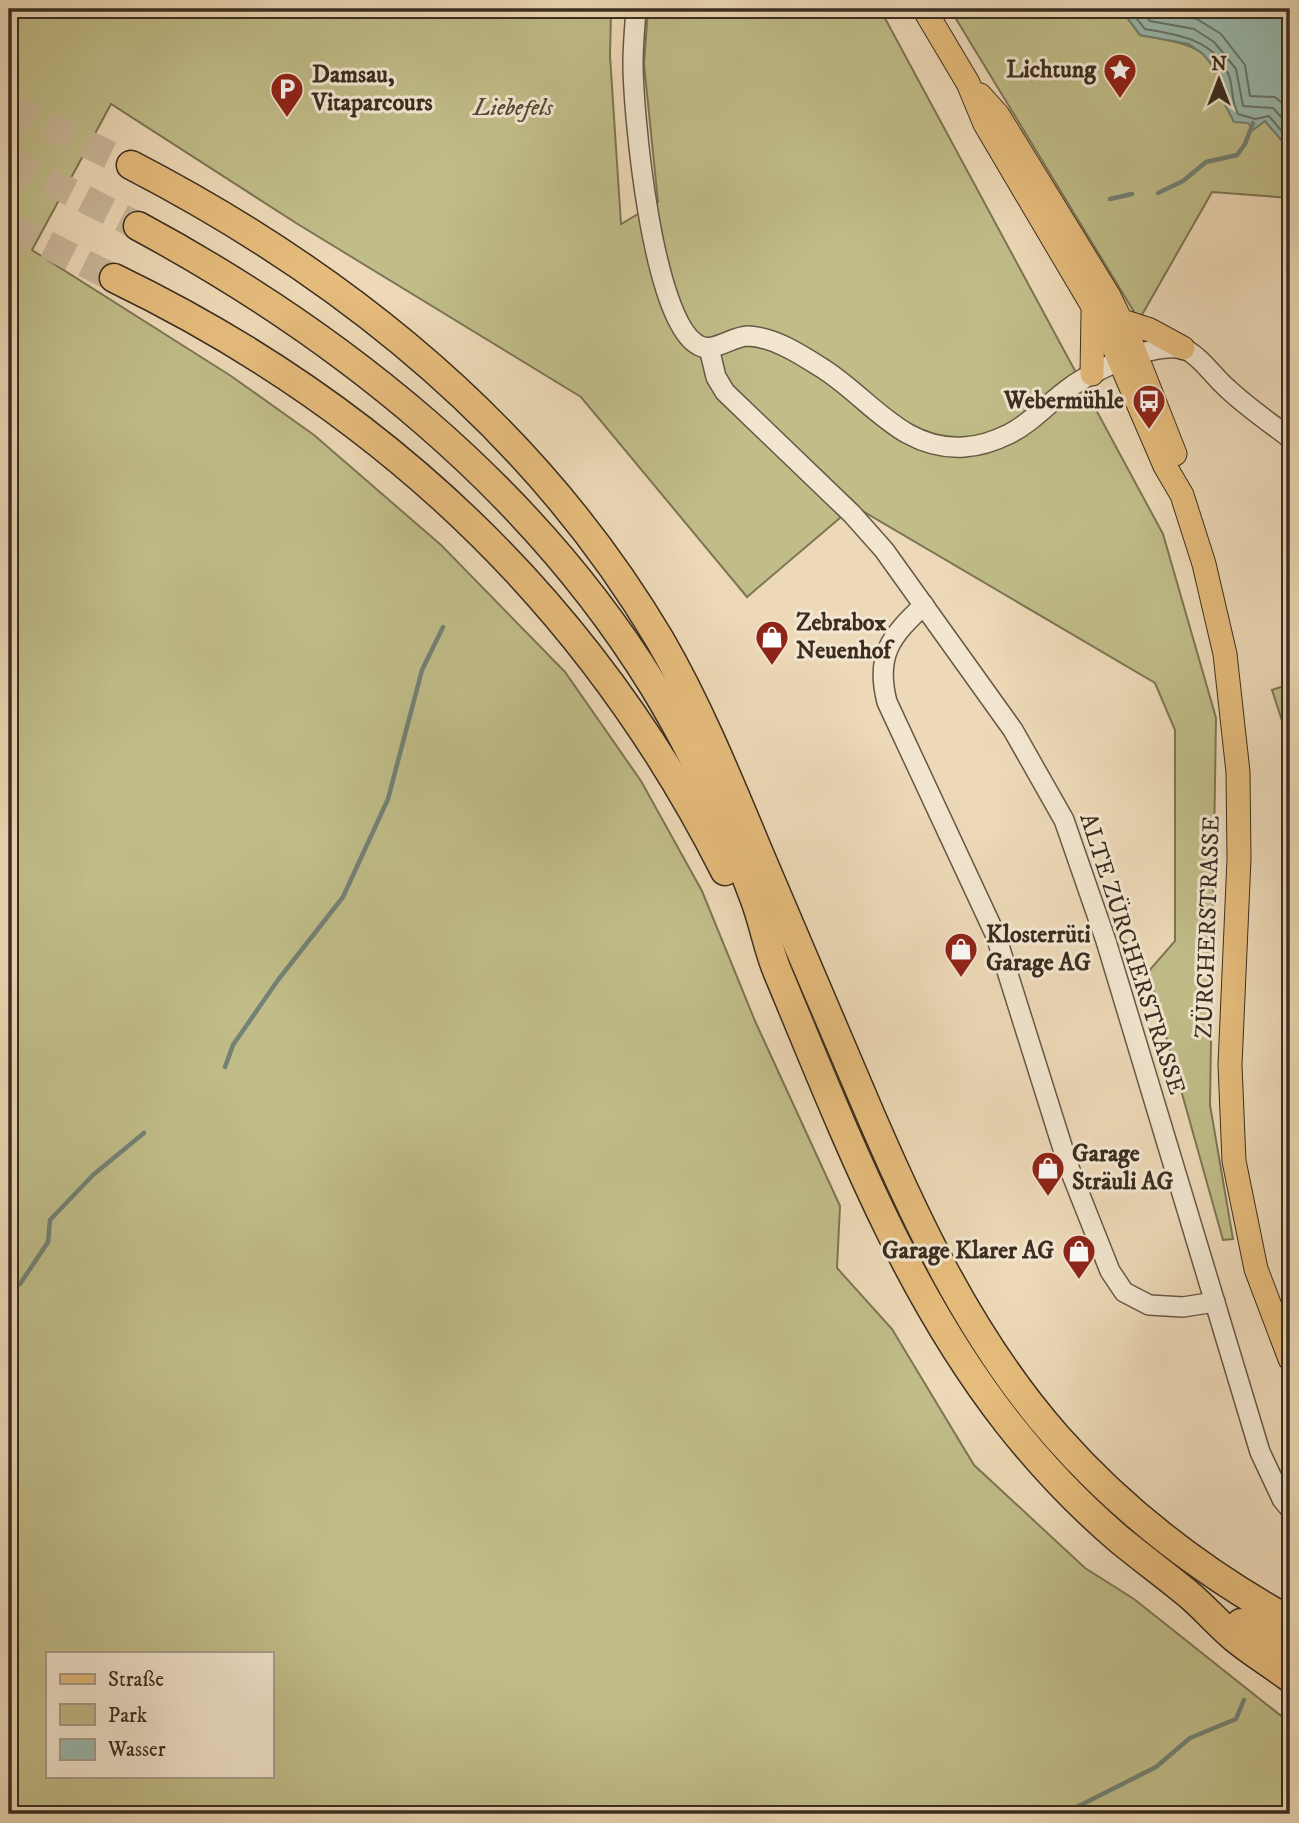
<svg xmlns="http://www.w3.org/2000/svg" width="1299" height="1823" viewBox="0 0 1299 1823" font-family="'IM FELL DW Pica',serif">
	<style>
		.green { fill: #c0bd89; stroke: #7d7554; stroke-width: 2; fill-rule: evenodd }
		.water { fill: #99baaf; stroke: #738276; stroke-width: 2 }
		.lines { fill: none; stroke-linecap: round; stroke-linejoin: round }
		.shore { stroke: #6a7468; stroke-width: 2 }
		.stream { stroke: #738276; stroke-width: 4.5 }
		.highway-tunnel { stroke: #c9b799; stroke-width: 28; stroke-dasharray: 28 14; stroke-linecap: butt }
		.minor-casing { stroke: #675846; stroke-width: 22 }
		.major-casing { stroke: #3a2d20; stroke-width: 25 }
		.highway-casing { stroke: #3a2d20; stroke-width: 31 }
		.minor { stroke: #f3e6d0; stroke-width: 19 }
		.major { stroke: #e6bc7c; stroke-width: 23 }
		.highway { stroke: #e6bc7c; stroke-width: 28 }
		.labels { text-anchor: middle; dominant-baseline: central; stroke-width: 6; stroke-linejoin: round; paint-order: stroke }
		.poi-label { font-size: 24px; font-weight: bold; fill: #3a2d20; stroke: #f3e6d0; text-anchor: start }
		.park-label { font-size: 24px; font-style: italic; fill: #554a35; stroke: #f3e6d0 }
		.street-label { font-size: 24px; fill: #3a2d20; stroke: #f3e6d0 }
	</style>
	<rect width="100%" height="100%" fill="#edd9b7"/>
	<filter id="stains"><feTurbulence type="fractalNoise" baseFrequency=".00286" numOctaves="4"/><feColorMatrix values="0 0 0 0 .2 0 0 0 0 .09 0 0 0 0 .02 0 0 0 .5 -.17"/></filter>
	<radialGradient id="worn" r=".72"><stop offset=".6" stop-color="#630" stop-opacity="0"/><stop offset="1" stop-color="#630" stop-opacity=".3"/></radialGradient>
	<g class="green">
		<path d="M9 9H600L611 12 610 56 621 224 658 202 644 64 648 9H880L1163 534 1216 718 1210 1105 1233 1239 1223 1240 1148 972 1175 941V730L1155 683 854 506 747 597 581 397 296 223 111 104 32 250 231 376 314 435 441 545 565 672 641 781 702 891 755 1021 840 1206 837 1268 892 1329 974 1465 1085 1568 1134 1599 1290 1723V1814H9ZM47 1653H271V1776H47Z"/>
		<path d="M950 9H1121L1140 35C1171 41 1206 43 1221 75 1224 82 1223 95 1224 103L1265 121 1290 150V198L1212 192 1139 320Z"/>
		<polygon points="1290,684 1290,738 1288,739 1272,690"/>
	</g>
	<polygon class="water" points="1121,9 1290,9 1290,150 1265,121 1253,130 1248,123 1234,122 1224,103 1221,76 1203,54 1189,44 1140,35"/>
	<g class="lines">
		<g class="shore">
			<path d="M1129 9 1145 29C1177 35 1212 38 1228 73 1234 86 1230 99 1238 114L1255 119 1269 116 1290 141"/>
			<polyline points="1140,9 1150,21 1194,29 1214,42 1236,69 1243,106 1273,108 1290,127"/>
			<polyline points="1153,9 1197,19 1221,34 1245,65 1250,96 1275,97 1290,110"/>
		</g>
		<g class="stream">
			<polyline points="1158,193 1183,181 1206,162 1237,155 1245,144 1253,123"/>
			<polyline points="1110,199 1132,194"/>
			<polyline points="225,1067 233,1045 278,980 343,897 388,799 422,670 443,627"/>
			<polyline points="9,1287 20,1284 48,1242 50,1220 93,1175 144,1133"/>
			<polyline points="1063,1814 1156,1767 1190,1738 1236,1719 1244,1700"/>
		</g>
		<g class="highway-tunnel">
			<polyline points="9,107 131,165"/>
			<polyline points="9,161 138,226"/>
			<polyline points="9,226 114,278"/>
		</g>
		<defs>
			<g id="minor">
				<path d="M636 9C635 26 633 44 633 62 633 113 652 320 698 345 713 354 732 336 748 336 775 337 803 356 825 370 871 400 903 451 964 447 980 446 995 441 1009 434 1033 422 1050 401 1072 386 1094 370 1164 336 1190 352 1204 361 1215 378 1228 389 1247 407 1269 422 1290 438"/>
				<polyline points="709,348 716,377 725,392 852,514 884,550 1013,730 1064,820 1106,941 1260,1452 1282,1499 1290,1509"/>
				<path d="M924 605C891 636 875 655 887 702L996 936 1068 1165 1110 1271 1124 1292 1149 1305 1183 1307 1215 1302"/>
			</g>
			<g id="major">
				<polyline points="924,9 968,83 985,124 1105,327 1165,466 1182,495 1204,564 1225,654 1238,772 1239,859 1230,1065 1234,1161 1256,1269 1290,1359"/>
				<polyline points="980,95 998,115 1109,296 1129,337 1175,454"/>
				<polyline points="1122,321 1150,330 1183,348"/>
				<polyline points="1092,374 1093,312"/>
			</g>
			<g id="highway">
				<path d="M131 165C347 277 535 429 660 640 700 709 730 784 761 858 794 934 826 1011 859 1088 911 1211 968 1336 1057 1437 1124 1513 1202 1572 1290 1621"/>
				<path d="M138 226C340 335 531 487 653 685 694 752 728 826 755 900 764 924 768 950 778 973 843 1128 903 1289 1008 1423 1041 1465 1079 1505 1120 1540 1142 1558 1165 1575 1187 1593 1204 1607 1219 1625 1236 1639 1253 1653 1273 1665 1290 1678"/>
				<path d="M114 278C383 408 590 604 725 871"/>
				<polyline points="1241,1623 1290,1650"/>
			</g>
		</defs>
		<use href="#minor" class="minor-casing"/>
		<use href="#major" class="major-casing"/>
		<use href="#highway" class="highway-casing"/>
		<use href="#minor" class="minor"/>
		<use href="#major" class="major"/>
		<use href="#highway" class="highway"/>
	</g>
	<defs>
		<symbol id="sight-pin" viewBox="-11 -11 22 30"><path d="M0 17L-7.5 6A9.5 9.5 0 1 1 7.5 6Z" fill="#8f2418" stroke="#f3e6d0"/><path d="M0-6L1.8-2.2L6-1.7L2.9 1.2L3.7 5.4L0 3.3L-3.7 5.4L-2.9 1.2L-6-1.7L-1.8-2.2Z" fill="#fff"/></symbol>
		<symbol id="parking-pin" viewBox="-11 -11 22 30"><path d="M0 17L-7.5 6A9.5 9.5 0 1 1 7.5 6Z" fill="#8f2418" stroke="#f3e6d0"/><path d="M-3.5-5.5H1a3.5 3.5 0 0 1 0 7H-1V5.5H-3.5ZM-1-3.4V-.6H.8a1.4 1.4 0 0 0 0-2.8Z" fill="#fff"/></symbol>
		<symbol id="bus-pin" viewBox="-11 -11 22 30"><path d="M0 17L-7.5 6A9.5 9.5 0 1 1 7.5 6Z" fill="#8f2418" stroke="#f3e6d0"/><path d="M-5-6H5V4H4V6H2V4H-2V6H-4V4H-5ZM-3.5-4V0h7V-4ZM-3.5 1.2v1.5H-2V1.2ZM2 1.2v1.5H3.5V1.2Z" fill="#fff"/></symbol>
		<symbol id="shop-pin" viewBox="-11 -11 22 30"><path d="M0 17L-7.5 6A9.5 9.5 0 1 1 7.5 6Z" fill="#8f2418" stroke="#f3e6d0"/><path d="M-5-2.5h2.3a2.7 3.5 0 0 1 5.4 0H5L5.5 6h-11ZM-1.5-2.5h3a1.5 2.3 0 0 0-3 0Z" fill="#fff"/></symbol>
	</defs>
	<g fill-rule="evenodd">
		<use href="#sight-pin" x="1101" y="51" width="38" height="52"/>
		<use href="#parking-pin" x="268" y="70" width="38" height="52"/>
		<use href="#bus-pin" x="1130" y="382" width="38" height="52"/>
		<use href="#shop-pin" x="753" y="618" width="38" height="52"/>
		<use href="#shop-pin" x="942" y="930" width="38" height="52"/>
		<use href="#shop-pin" x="1029" y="1149" width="38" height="52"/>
		<use href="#shop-pin" x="1060" y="1232" width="38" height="52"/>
	</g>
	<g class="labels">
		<g class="poi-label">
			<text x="1096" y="70" text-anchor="end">Lichtung</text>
			<text x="312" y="75">Damsau,<tspan x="312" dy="28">Vitaparcours</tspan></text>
			<text x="1124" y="401" text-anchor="end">Webermühle</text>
			<text x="796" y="623">Zebrabox<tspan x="796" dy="28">Neuenhof</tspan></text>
			<text x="986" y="935">Klosterrüti<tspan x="986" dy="28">Garage AG</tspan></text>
			<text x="1072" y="1154">Garage<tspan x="1072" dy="28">Sträuli AG</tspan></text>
			<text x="1054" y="1251" text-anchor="end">Garage Klarer AG</text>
		</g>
		<g class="park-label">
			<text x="513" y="108">Liebefels</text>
		</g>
		<g class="street-label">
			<text transform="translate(1208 927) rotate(-88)">ZÜRCHERSTRASSE</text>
			<text transform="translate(1132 954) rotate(72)">ALTE ZÜRCHERSTRASSE</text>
		</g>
	</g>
	<rect width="1299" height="1823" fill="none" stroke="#edd9b7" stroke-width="35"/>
	<rect x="10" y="10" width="1278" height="1802" fill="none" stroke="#3a2d20" stroke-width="3.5"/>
	<rect x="18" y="18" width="1264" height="1788" fill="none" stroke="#3a2d20" stroke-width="2"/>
	<rect x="46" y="1652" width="228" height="126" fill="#f3e6d0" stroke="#a99c8a" stroke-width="2"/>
	<rect x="60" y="1674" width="35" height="10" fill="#e6bc7c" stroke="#a99c8a" stroke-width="2"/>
	<text x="108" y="1686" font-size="21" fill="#3a2d20">Straße</text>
	<rect x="60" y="1704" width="35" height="21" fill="#c0bd89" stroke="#a99c8a" stroke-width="2"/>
	<text x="108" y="1722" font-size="21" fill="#3a2d20">Park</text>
	<rect x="60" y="1739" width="35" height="21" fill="#99baaf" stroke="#a99c8a" stroke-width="2"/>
	<text x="108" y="1756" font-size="21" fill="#3a2d20">Wasser</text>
	<g transform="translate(1219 80)" stroke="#f3e6d0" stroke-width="5" paint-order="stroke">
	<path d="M0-5L12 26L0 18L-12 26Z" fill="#3a2d20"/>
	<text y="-10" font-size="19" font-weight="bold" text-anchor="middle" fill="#3a2d20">N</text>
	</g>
	<rect width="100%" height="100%" filter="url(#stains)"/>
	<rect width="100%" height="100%" fill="url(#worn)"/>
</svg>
